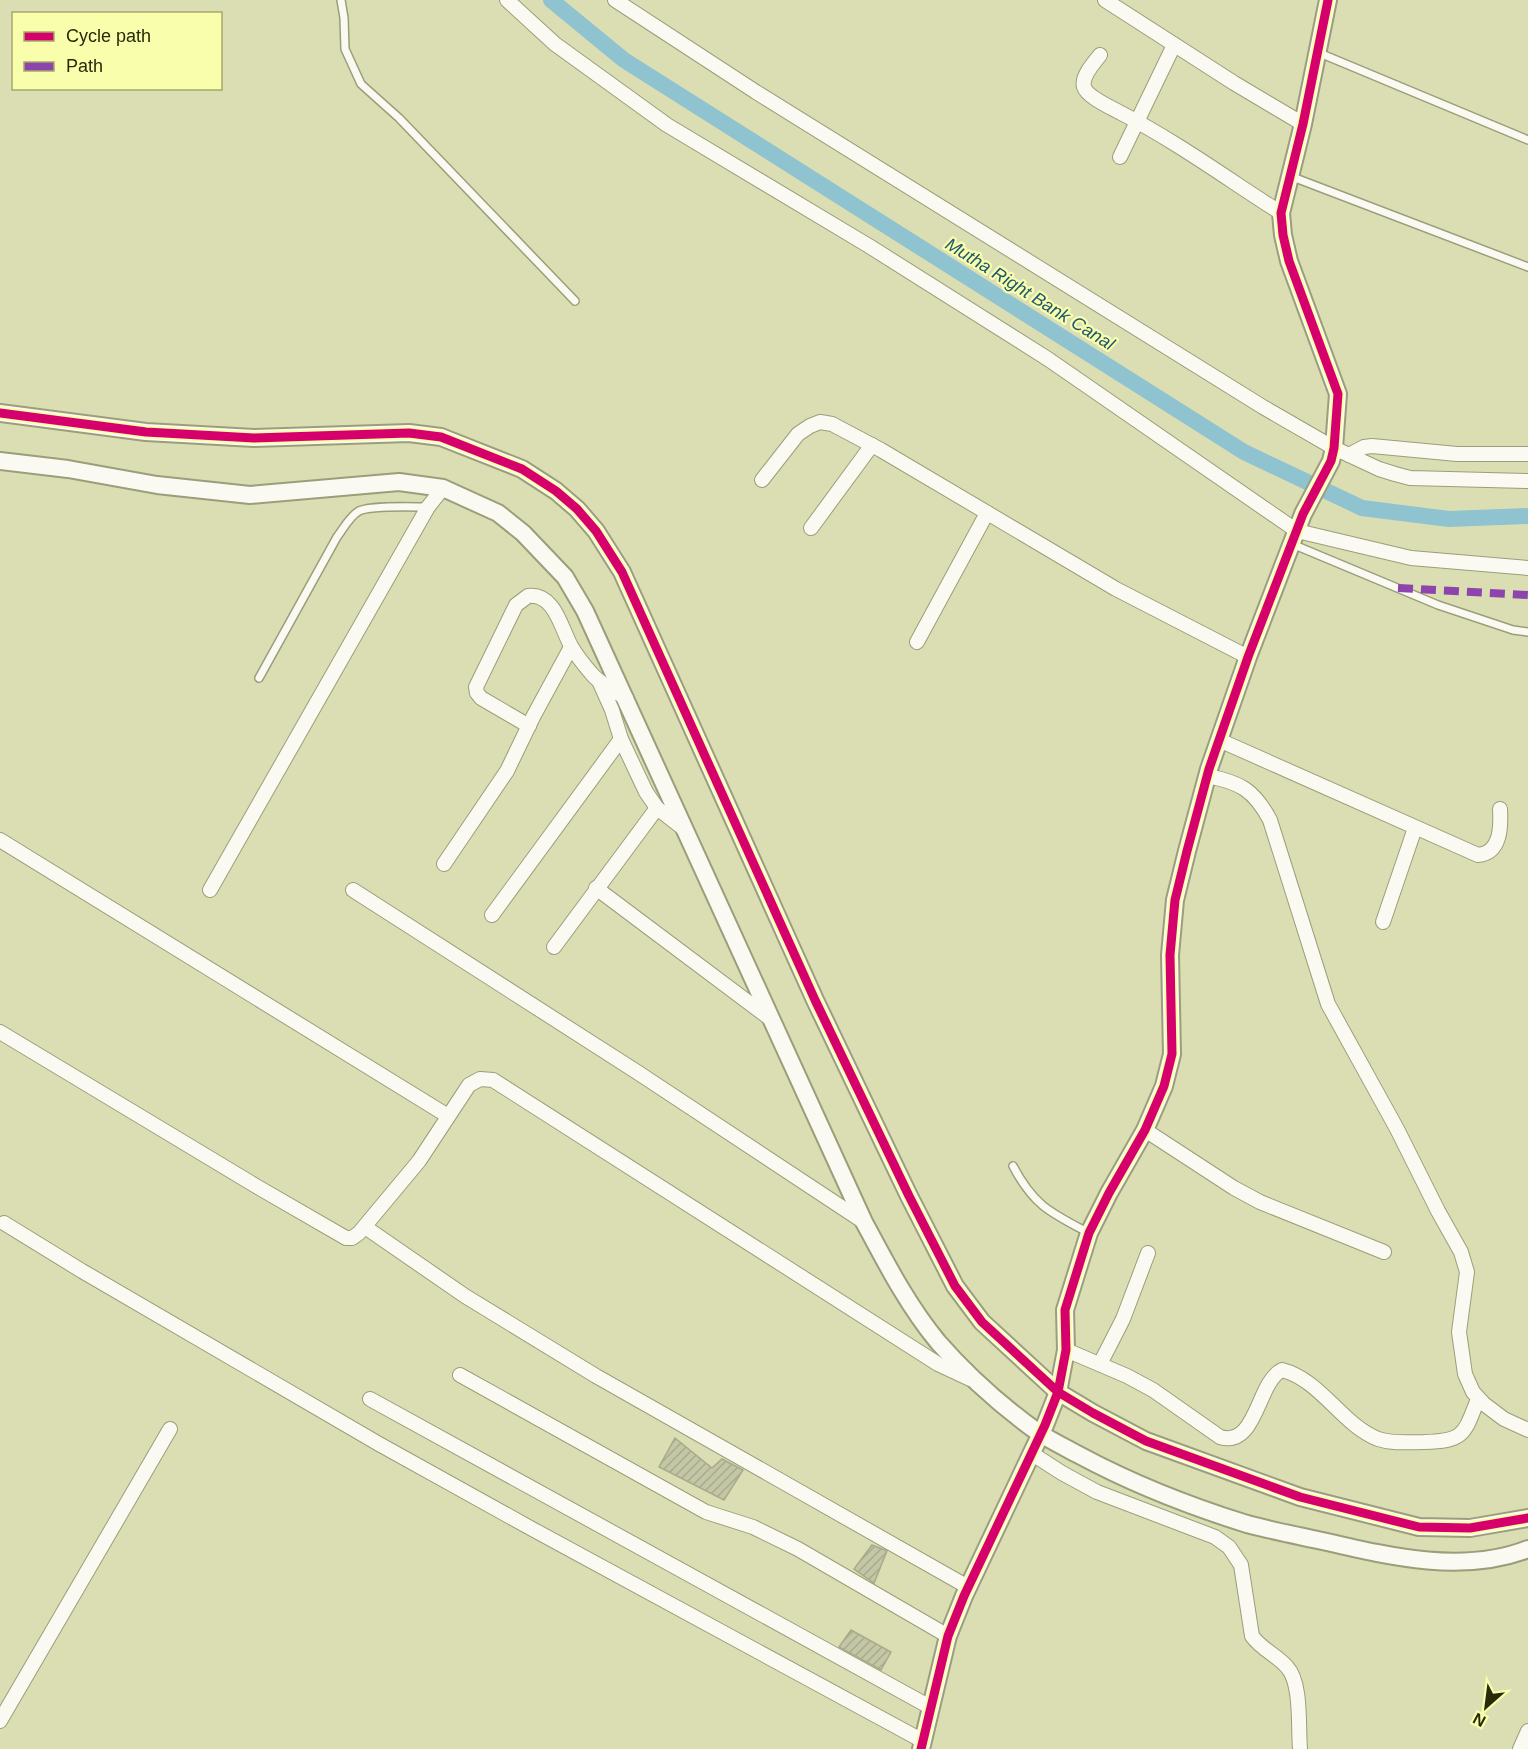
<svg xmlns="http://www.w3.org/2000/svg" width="1528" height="1749" viewBox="0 0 1528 1749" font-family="Helvetica,sans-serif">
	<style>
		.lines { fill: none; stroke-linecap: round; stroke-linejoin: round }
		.canal { stroke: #8fc3d0; stroke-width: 16 }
		.building { fill: url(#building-hatch); stroke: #a9ab88; stroke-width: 1.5 }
		.service-casing { stroke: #9b9e7a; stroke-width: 10 }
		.minor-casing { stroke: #9b9e7a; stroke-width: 16 }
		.tertiary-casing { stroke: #9b9e7a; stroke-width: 20 }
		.service { stroke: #fafaf3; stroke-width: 7 }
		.minor { stroke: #fafaf3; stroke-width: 14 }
		.tertiary { stroke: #fafaf3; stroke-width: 16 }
		.quiet { stroke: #8e44ad; stroke-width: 8; stroke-dasharray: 15 8; stroke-linecap: butt }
		.cycleway-casing { stroke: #f8feac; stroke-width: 13 }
		.cycleway { stroke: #d6006c; stroke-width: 9 }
		.labels { text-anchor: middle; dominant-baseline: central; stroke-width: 4.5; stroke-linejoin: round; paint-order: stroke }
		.water-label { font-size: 18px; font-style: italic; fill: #1e5771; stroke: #f8feac }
	</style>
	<defs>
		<pattern id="building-hatch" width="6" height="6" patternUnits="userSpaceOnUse" patternTransform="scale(1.5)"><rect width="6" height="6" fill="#c4c7a5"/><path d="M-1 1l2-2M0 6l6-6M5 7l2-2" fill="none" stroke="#a8ab8d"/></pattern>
	</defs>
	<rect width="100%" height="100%" fill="#dbdeb2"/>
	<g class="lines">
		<polyline class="canal" points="551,0 624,60 1244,452 1362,508 1449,519 1528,516"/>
	</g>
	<g class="building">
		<polygon points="675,1438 712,1468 722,1459 743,1470 724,1500 659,1467"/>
		<polygon points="872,1545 887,1551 874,1583 854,1569"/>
		<polygon points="851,1630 891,1652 881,1670 839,1647"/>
	</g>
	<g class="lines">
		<defs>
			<g id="service">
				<polyline points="341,0 344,18 345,49 361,84 399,118 575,301"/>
				<polyline points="1317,52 1528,140"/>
				<polyline points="1290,176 1528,267"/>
				<polyline points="1292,544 1438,605 1513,630 1528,632"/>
				<path d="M259 678 337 537C343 529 350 516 359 511 371 505 413 507 428 507"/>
				<path d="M1013 1166C1034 1206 1051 1213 1089 1233"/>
			</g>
			<g id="minor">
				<polyline points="507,0 555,44 667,125 869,246 1048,359 1297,531 1411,558 1528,568"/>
				<polyline points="615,0 756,92 1263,407 1334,448 1379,469 1395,474 1410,478 1528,481"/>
				<polyline points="1105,0 1234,83 1303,124"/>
				<path d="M1100 55C1094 63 1081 76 1084 87 1087 97 1112 108 1121 113 1177 142 1229 180 1281 213"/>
				<polyline points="1120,157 1174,45"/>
				<polyline points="1349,455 1364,447 1372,446 1457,454 1528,454"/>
				<polyline points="762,480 798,434 810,426 820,422 832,424 881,450 1116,589 1248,657"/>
				<polyline points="811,528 872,445"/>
				<polyline points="917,642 987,513"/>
				<polyline points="599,681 612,710 621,739 646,792 657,808 684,829"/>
				<path d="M529 726 481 698 477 693 476 687 516 605 528 596C555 593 561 628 571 646 577 656 584 665 591 673 600 684 614 691 626 698"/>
				<path d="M1219 740 1478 855C1501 853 1501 827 1500 809"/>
				<path d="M1207 776C1240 782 1254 790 1270 820L1328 1004 1397 1129 1438 1211 1461 1252 1467 1272 1459 1332 1465 1374 1473 1392 1484 1404 1504 1419 1528 1430"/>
				<polyline points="0,840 448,1116"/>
				<polyline points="444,864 507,771 533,717 571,647"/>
				<polyline points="596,888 772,1020"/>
				<polyline points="210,890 428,507 443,488"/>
				<polyline points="353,890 637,1072 864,1222"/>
				<polyline points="492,915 621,739"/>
				<polyline points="1383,922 1415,828"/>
				<polyline points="554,947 657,808"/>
				<polyline points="0,1032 256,1186 346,1238 352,1238 359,1233 419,1161 469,1085 480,1079 493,1080 938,1364 970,1379"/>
				<polyline points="1145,1130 1234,1188 1260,1202 1384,1252"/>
				<polyline points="4,1223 82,1271 379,1444 534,1530 923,1741"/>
				<polyline points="365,1227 465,1296 596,1376 968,1587"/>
				<path d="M1066 1350 1127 1376 1153 1390 1220 1437C1257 1448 1257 1382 1282 1370 1321 1380 1342 1425 1378 1439 1393 1444 1409 1442 1424 1442 1465 1441 1464 1434 1478 1399"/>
				<polyline points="1100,1364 1123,1319 1148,1253"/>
				<polyline points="460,1375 706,1512 753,1527 798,1549 948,1636"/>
				<polyline points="370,1399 930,1707"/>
				<path d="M1031 1453 1062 1473 1097 1492 1215 1537 1229 1547 1241 1565 1252 1636C1262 1650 1277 1655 1287 1667 1302 1683 1298 1727 1300 1749"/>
				<polyline points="0,1721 170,1429"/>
				<polyline points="1520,1749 1528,1731"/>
			</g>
			<g id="tertiary">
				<polyline points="0,413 146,432 254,438 409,433 441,437 522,469 556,491 577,509 596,531 622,572 815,1000 909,1196 955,1286 982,1322 1058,1392 1093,1413 1146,1441 1300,1497 1419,1527 1470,1528 1528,1518"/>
				<path d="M0 461 68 469 157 485 250 495 399 482 443 488 498 513 523 533 565 577 585 611 864 1222C886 1263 908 1306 938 1342 966 1374 1004 1408 1039 1433 1052 1441 1066 1448 1079 1455 1133 1484 1189 1506 1247 1524 1273 1531 1300 1536 1327 1542 1391 1557 1465 1574 1528 1549"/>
				<polyline points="921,1749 948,1636 964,1596 1045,1425 1058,1392 1066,1350 1065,1310 1089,1233 1109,1193 1145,1130 1164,1086 1172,1054 1170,955 1175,900 1187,851 1209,769 1248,657 1303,514 1331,461 1334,448 1338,394 1289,261 1283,235 1281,213 1303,124 1328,0"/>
			</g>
		</defs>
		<use href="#service" class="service-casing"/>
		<use href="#minor" class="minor-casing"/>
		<use href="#tertiary" class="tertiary-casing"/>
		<use href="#service" class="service"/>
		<use href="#minor" class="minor"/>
		<use href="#tertiary" class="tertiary"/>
		<polyline class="quiet" points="1398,588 1528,595"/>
		<defs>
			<g id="cycleway">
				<polyline points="0,413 146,432 254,438 409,433 441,437 522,469 556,491 577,509 596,531 622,572 815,1000 909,1196 955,1286 982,1322 1058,1392 1093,1413 1146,1441 1300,1497 1419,1527 1470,1528 1528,1518"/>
				<polyline points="921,1749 948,1636 964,1596 1045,1425 1058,1392 1066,1350 1065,1310 1089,1233 1109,1193 1145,1130 1164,1086 1172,1054 1170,955 1175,900 1187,851 1209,769 1248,657 1303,514 1331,461 1334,448 1338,394 1289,261 1283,235 1281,213 1303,124 1328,0"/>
			</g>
		</defs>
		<use href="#cycleway" class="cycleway-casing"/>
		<use href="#cycleway" class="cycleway"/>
	</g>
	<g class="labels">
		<g class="water-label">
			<text transform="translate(1030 294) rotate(32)">Mutha Right Bank Canal</text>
		</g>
	</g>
	<rect x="12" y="12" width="210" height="78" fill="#f8feac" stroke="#a5a96a" stroke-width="1.5"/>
	<rect x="24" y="32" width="30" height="9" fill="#d6006c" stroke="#a5a96a" stroke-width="1.5"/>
	<text x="66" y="42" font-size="18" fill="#292a08">Cycle path</text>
	<rect x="24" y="62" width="30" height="9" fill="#8e44ad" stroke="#a5a96a" stroke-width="1.5"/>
	<text x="66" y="72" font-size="18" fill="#292a08">Path</text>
	<g transform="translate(1486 1707) rotate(208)" stroke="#f8feac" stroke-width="4.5" paint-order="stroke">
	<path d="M0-4.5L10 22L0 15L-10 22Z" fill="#292a08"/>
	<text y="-9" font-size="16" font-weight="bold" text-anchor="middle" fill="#292a08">N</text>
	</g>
</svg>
